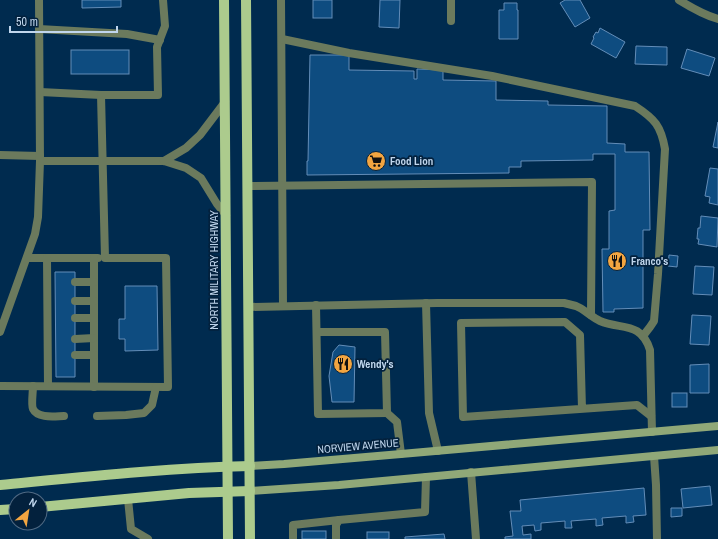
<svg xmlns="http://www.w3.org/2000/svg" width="718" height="539" viewBox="0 0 718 539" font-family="'Archivo Narrow',sans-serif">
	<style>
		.building { fill: #0e4c80; stroke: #638db8 }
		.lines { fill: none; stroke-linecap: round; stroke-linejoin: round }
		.service { stroke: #6b7a5d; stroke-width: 8 }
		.minor { stroke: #6b7a5d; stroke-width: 8 }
		.secondary { stroke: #90a878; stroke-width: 8 }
		.primary { stroke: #accb8d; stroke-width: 10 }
		.labels { text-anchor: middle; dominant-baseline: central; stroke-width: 3.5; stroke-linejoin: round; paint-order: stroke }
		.poi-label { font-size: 11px; font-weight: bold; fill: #c0d6ed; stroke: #03213d; text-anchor: start }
		.street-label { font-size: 11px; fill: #c0d6ed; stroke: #03213d }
	</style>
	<rect width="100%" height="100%" fill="#002b4f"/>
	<g class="building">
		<polygon points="82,0 121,0 121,7 82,8"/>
		<rect x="313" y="0" width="19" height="18"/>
		<polygon points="380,0 400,0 399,28 379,27"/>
		<polygon points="565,0 580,0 590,18 575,27 560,3"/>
		<polygon points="504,3 517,3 517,10 518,10 518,39 499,39 499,10 504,10"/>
		<polygon points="600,28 625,42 616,58 591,44 594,38 593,37 596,32 598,33"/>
		<polygon points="636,46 667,47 667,65 635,64"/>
		<polygon points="687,49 715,58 709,76 681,68"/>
		<rect x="71" y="50" width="58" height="24"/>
		<polygon points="310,55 349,55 349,70 414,71 414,79 417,79 417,69 443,70 443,80 496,81 496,100 548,101 548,105 607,106 607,143 625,144 625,152 649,152 650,230 643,230 643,308 614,309 614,312 603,312 602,249 609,249 609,211 615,210 615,154 593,154 593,160 521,161 521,167 509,167 509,173 307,175 307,161 308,161"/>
		<polygon points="718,122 718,148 713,147"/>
		<polygon points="710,168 718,169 718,205 709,203 710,197 705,196"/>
		<polygon points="701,216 718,218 717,247 698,244 699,239 697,239 698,228 700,228"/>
		<polygon points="669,255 678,256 677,267 668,266"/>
		<polygon points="695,266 714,267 712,295 693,294"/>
		<polygon points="55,272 75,272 75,377 56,377"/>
		<polygon points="125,286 157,286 158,350 125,351 125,339 119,339 119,319 125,319"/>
		<polygon points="692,315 711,316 709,345 690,344"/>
		<polygon points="339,345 355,347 354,402 332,402 329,376 333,352"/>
		<polygon points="709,364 709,393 690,393 690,365"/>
		<rect x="672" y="393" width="15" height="14"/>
		<polygon points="710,486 712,505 683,508 681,489"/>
		<polygon points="644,488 646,515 633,516 634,522 626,523 626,516 602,518 603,525 596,526 596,519 571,521 572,528 565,528 565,521 541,523 541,530 535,531 534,525 522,526 523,535 531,534 531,539 505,539 505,537 513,536 510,511 521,511 520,500"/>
		<polygon points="671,508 682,508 682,516 671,517"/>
		<rect x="302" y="531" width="24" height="8"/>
		<rect x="367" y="532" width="22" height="7"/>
		<polygon points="444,534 445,539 405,539 405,537"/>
	</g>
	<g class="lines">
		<g class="service">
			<polyline points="281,0 283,306"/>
			<polyline points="39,29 127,34 160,40"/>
			<path d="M282 39 349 53 492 76 635 106C655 119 661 126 665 149L658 274 654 321 650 327 643 336"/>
			<polyline points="40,92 101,95"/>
			<polyline points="0,155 40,156"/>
			<polyline points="40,161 164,161 186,168 201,178 217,204 226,215"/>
			<polyline points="164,161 186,148 200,135 225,102"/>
			<polyline points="248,186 592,182 591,315"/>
			<polyline points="27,258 98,258"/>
			<polyline points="47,258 48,386"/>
			<polyline points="94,258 94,387"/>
			<polyline points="75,282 94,282"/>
			<polyline points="75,301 94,301"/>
			<polyline points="426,303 429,413 438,451"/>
			<polyline points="316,305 318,414 387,413 385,332 317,332"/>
			<path d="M249 307 437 303H564C568 304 572 305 576 306 584 309 591 317 600 321 621 330 641 321 650 350L652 432"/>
			<polyline points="75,318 94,318"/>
			<polyline points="0,332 35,234 38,217 40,161 39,0"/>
			<polyline points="75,339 94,338"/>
			<polyline points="75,355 94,355"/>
			<polyline points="0,386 168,387 166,258 105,258 101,95 158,95 157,47 165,26 163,0"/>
			<path d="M33 386C33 392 31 405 33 409 38 419 56 416 64 416"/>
			<polyline points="582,409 580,335 565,322 461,323 463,417 637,405 651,416"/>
			<polyline points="387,413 397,422 401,454"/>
			<polyline points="97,416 126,415 144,413 152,405 156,387"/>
			<polyline points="654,456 656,485 657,539"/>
			<polyline points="471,472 476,539"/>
			<polyline points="128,499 131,529 148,539"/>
			<polyline points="293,539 293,525 339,520"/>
			<polyline points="336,539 336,525 339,520 425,512 426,477"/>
		</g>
		<g class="minor">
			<path d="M679 0C692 8 704 15 718 19"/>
			<polyline points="451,21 451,0"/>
		</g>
		<g class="secondary">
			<polyline points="250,466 284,464 401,454 718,426"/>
			<polyline points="250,491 339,485 718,450"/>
		</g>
		<g class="primary">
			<polyline points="224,0 228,539"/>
			<polyline points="246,0 250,539"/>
			<path d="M0 485C83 477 166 468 250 466"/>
			<polyline points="40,507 189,493 250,491"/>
			<polyline points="0,510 16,509"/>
		</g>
	</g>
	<defs>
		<symbol id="supermarket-disc" viewBox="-11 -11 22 22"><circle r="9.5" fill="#f2a541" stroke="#03213d"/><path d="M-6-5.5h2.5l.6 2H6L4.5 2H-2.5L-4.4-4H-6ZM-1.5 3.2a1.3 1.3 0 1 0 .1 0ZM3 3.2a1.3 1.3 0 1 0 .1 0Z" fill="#111"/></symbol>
		<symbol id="restaurant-disc" viewBox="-11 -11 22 22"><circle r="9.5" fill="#f2a541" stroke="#03213d"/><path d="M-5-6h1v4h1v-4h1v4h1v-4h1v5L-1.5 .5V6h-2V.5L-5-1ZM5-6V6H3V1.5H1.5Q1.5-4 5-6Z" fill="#111"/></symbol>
	</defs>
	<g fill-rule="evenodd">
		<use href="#supermarket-disc" x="365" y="150" width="22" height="22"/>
		<use href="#restaurant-disc" x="606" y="250" width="22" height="22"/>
		<use href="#restaurant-disc" x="332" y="353" width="22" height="22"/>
	</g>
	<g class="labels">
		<g class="poi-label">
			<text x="390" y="161">Food Lion</text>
			<text x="631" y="261">Franco's</text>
			<text x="357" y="364">Wendy's</text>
		</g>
		<g class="street-label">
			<text transform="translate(214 270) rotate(-90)">NORTH MILITARY HIGHWAY</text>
			<text transform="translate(358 446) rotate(-5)">NORVIEW AVENUE</text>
		</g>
	</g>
	<g transform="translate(28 511) rotate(30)"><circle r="19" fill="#03213d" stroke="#4f6983"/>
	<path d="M0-3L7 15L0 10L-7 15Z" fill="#f2a541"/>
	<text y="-6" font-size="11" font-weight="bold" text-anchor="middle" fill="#c0d6ed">N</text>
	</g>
	<path d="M10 26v6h107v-6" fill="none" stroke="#c0d6ed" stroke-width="2"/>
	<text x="16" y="26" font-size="12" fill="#c0d6ed" stroke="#03213d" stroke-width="3" paint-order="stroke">50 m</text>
</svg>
